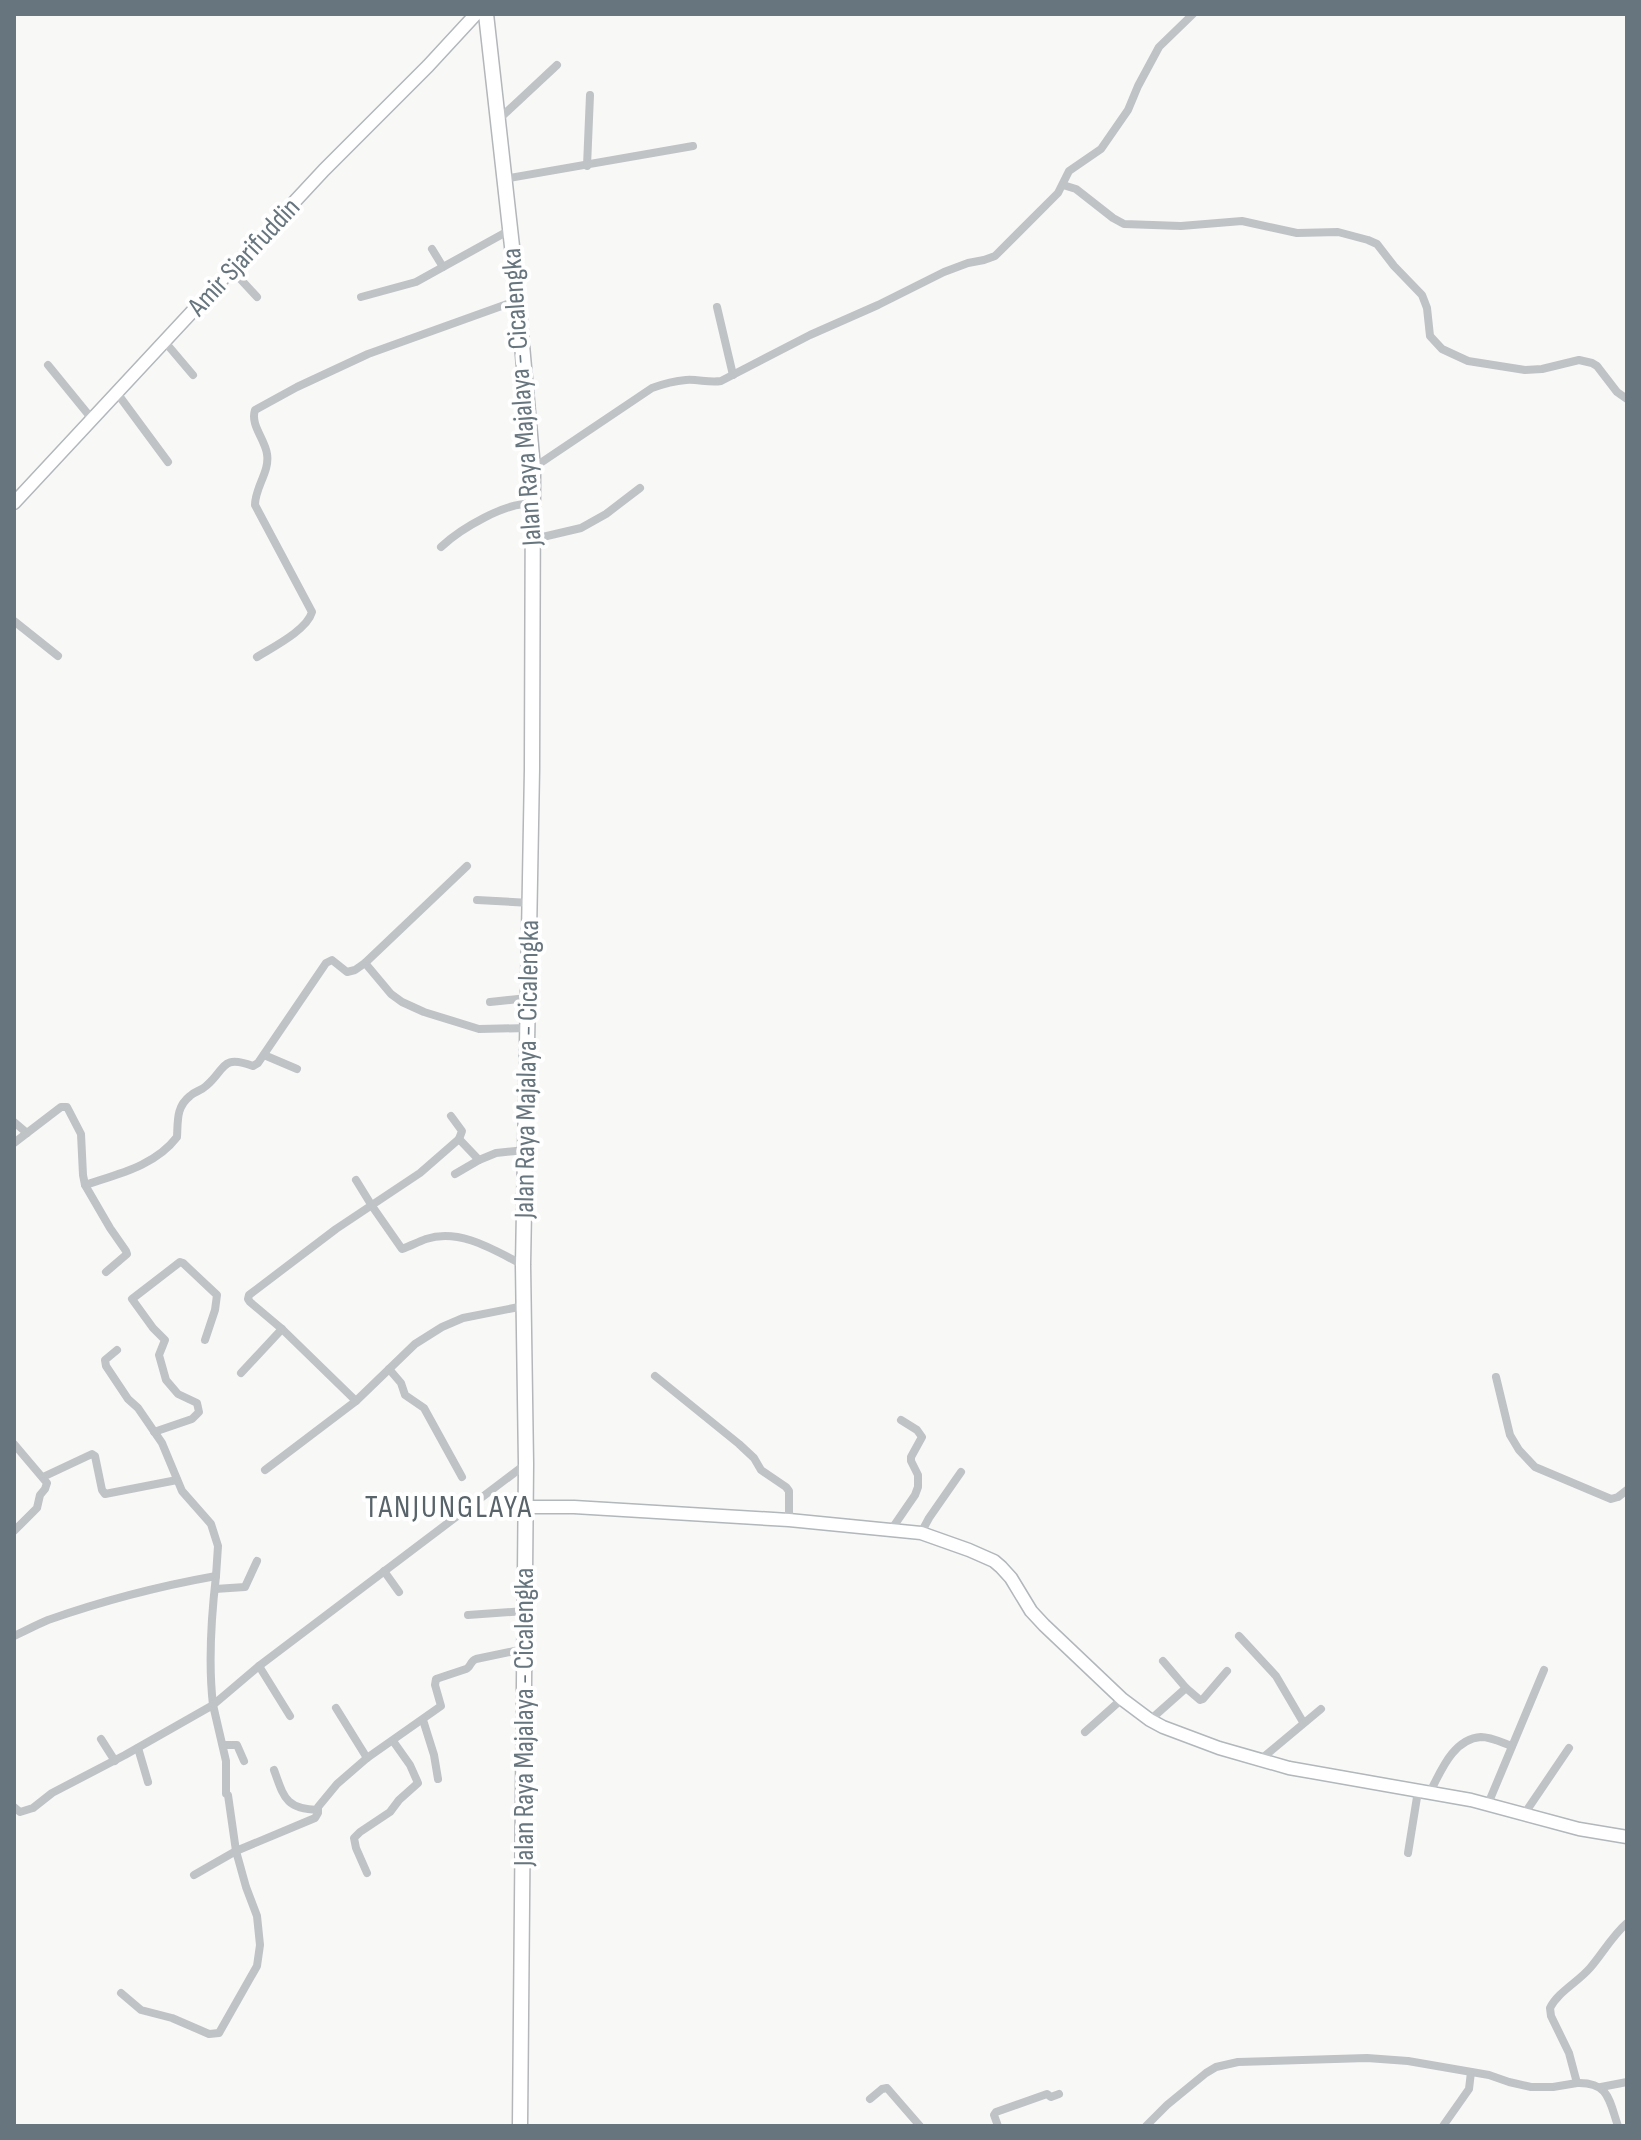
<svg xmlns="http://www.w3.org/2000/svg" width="1641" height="2140" viewBox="0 0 1641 2140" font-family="'Sofia Sans Condensed',sans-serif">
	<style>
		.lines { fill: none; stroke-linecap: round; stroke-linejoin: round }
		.secondary-casing { stroke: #b1b7bb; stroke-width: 15 }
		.primary-casing { stroke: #b3b7ba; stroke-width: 17 }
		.street { stroke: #bfc3c6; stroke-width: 8 }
		.secondary { stroke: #fff; stroke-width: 12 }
		.primary { stroke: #fff; stroke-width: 14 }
		.labels { text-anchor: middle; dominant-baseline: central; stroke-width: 8; stroke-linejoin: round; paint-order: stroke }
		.street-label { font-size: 28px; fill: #67757e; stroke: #fff }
		.quarter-label { font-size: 32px; letter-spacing: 2px; fill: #58636a; stroke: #fff }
	</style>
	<rect width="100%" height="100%" fill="#f8f8f7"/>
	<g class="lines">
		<defs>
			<g id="secondary">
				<polyline points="14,503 324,170 428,66 476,14"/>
				<polyline points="526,1507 574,1507 789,1520 921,1533 969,1550 994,1561 1001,1567 1011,1578 1031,1611 1044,1625 1122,1699 1150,1720 1163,1727 1219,1748 1289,1768 1471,1800 1579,1829 1627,1837"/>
			</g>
			<polyline id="primary" points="486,14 518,300 533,468 532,769 523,1265 526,1464 520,2126"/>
		</defs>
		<use href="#secondary" class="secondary-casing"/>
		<use href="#primary" class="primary-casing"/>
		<g class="street">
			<polyline points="498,120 557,65"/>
			<polyline points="587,166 590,95"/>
			<polyline points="504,179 693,146"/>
			<polyline points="1063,185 1076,189 1113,218 1124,224 1181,226 1242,221 1297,233 1338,232 1368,240 1377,244 1394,266 1422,295 1427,308 1430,336 1442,349 1468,361 1525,370 1542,369 1579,360 1592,363 1597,366 1617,392 1627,399"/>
			<polyline points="432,249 443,267 510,230"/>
			<polyline points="232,270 257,297"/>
			<polyline points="361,297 416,282 443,267"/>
			<polyline points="717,307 733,375"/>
			<polyline points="165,342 193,375"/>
			<polyline points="48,365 92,419"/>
			<polyline points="117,393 168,462"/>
			<path d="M533 468 652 388C663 384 674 381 686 380 698 379 709 383 721 381L810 335 878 305 944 272 968 263 984 260 995 256 1058 193 1069 171 1101 149 1128 110 1138 86 1159 47 1193 14"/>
			<polyline points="534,539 581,528 606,514 640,488"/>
			<path d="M441 547C460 529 507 501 533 504"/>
			<polyline points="14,621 58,656"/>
			<path d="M257 657C273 647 307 630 312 612L255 505C255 487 270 472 267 454 265 439 250 425 255 410L297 387 368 354 518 300"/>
			<polyline points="477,900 530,903"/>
			<polyline points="365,963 391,994 402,1002 424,1012 479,1029 528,1028"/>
			<polyline points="490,1002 528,998"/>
			<polyline points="264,1055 297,1069"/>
			<polyline points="451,1116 462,1131 459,1139"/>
			<polyline points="14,1122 27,1133 61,1107 67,1107 81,1134 83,1175 85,1185 110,1228 126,1251 127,1254 106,1272"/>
			<polyline points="14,1143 27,1133"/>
			<polyline points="455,1174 479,1160"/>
			<path d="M356 1180 372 1206 402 1249C410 1246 418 1242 426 1239 460 1228 494 1250 523 1265"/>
			<path d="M85 1185C118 1174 155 1166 177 1137 178 1121 176 1107 190 1096 195 1091 201 1091 206 1086 226 1069 221 1054 253 1066L258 1063 326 963 332 960 347 972 355 970 365 963 467 866"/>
			<polyline points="117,1350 105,1360 106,1366 128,1399 138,1408 162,1443 182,1491 211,1524 218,1546 216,1576"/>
			<polyline points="389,1369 401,1383 405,1395 424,1408 462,1477"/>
			<polyline points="241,1373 282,1329"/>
			<polyline points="655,1376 739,1444 754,1458 761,1470 786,1487 789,1491 789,1520"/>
			<polyline points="1496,1377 1510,1435 1519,1450 1535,1467 1611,1499 1618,1497 1627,1490"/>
			<polyline points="356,1401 282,1329 250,1302 248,1299 249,1295 336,1229 420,1173 459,1139 479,1160 496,1153 526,1150"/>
			<polyline points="154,1432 192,1419 199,1412 197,1403 178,1394 166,1380 159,1355 165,1340 153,1328 132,1299 180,1262 183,1263 217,1295 215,1310 205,1340"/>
			<polyline points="14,1444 47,1483 45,1489 40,1495 37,1508 14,1531"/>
			<polyline points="265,1470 356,1401 415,1344 442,1327 463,1318 524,1306"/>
			<polyline points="43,1477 92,1454 95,1456 102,1490 105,1494 177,1480"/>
			<polyline points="891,1530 915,1495 918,1487 918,1475 911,1461 911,1457 922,1437 917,1430 901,1420"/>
			<polyline points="921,1533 929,1518 961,1472"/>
			<polyline points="384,1571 399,1592"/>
			<polyline points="215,1589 245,1587 257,1561"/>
			<polyline points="468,1615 525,1611"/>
			<path d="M14 1636C25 1631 36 1625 48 1620 102 1601 160 1586 216 1576 211 1619 208 1662 213 1705L259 1666 526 1464"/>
			<polyline points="1239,1636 1276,1676 1303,1722"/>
			<polyline points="1163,1661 1186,1688"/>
			<polyline points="259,1666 290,1716"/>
			<polyline points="336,1708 367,1758"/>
			<polyline points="423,1720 434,1755 438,1779"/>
			<polyline points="1150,1720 1186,1688 1200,1700 1203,1699 1227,1671"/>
			<polyline points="1085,1732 1122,1699"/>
			<polyline points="101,1739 115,1761"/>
			<polyline points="223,1745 237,1745 244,1761"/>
			<polyline points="138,1748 148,1782"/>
			<polyline points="1260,1760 1321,1709"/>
			<path d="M274 1770C284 1797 285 1809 318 1810"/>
			<path d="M1430 1792C1441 1771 1453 1739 1481 1737 1491 1737 1503 1743 1512 1746"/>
			<polyline points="1488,1804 1544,1670"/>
			<path d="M14 1807 20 1812 33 1808 52 1793 125 1755 213 1705 226 1761V1794L228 1795 236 1851 315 1818 318 1813V1807L337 1784 367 1758 441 1706 435 1685 436 1679 466 1669C471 1667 470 1661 476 1659L524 1649"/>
			<polyline points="1525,1813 1569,1748"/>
			<polyline points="1408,1853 1418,1791"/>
			<polyline points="367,1873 356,1848 354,1838 360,1832 390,1812 399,1800 418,1783 410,1765 393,1741"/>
			<polyline points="121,1993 141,2010 172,2018 209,2034 219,2033 257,1966 260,1945 257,1916 246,1887 236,1851 194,1875"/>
			<path d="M1577 2083C1609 2082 1609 2100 1618 2126"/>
			<polyline points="1601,2087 1627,2082"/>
			<polyline points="870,2099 882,2089 887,2088 920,2126"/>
			<polyline points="998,2126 994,2115 996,2112 1047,2094 1051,2097 1059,2094"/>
			<path d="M1146 2126 1167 2105 1206 2073 1216 2067 1238 2062 1367 2058 1408 2061 1489 2075 1509 2082 1531 2087H1553L1577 2083 1569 2053 1551 2016 1550 2008C1558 1992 1578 1982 1590 1968 1603 1953 1612 1936 1627 1923"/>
			<polyline points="1443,2126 1469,2089 1471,2072"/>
		</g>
		<use href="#secondary" class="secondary"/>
		<use href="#primary" class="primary"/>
	</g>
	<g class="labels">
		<g class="street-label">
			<text transform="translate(244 257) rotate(-47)">Amir Sjarifuddin</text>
			<text transform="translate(522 397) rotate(-94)">Jalan Raya Majalaya - Cicalengka</text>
			<text transform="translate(527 1069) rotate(-89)">Jalan Raya Majalaya - Cicalengka</text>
			<text transform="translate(524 1717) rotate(-90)">Jalan Raya Majalaya - Cicalengka</text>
		</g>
		<g class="quarter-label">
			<text x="449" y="1507">TANJUNGLAYA</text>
		</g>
	</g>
	<rect width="1641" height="2140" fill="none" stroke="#67757e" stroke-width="32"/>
</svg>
